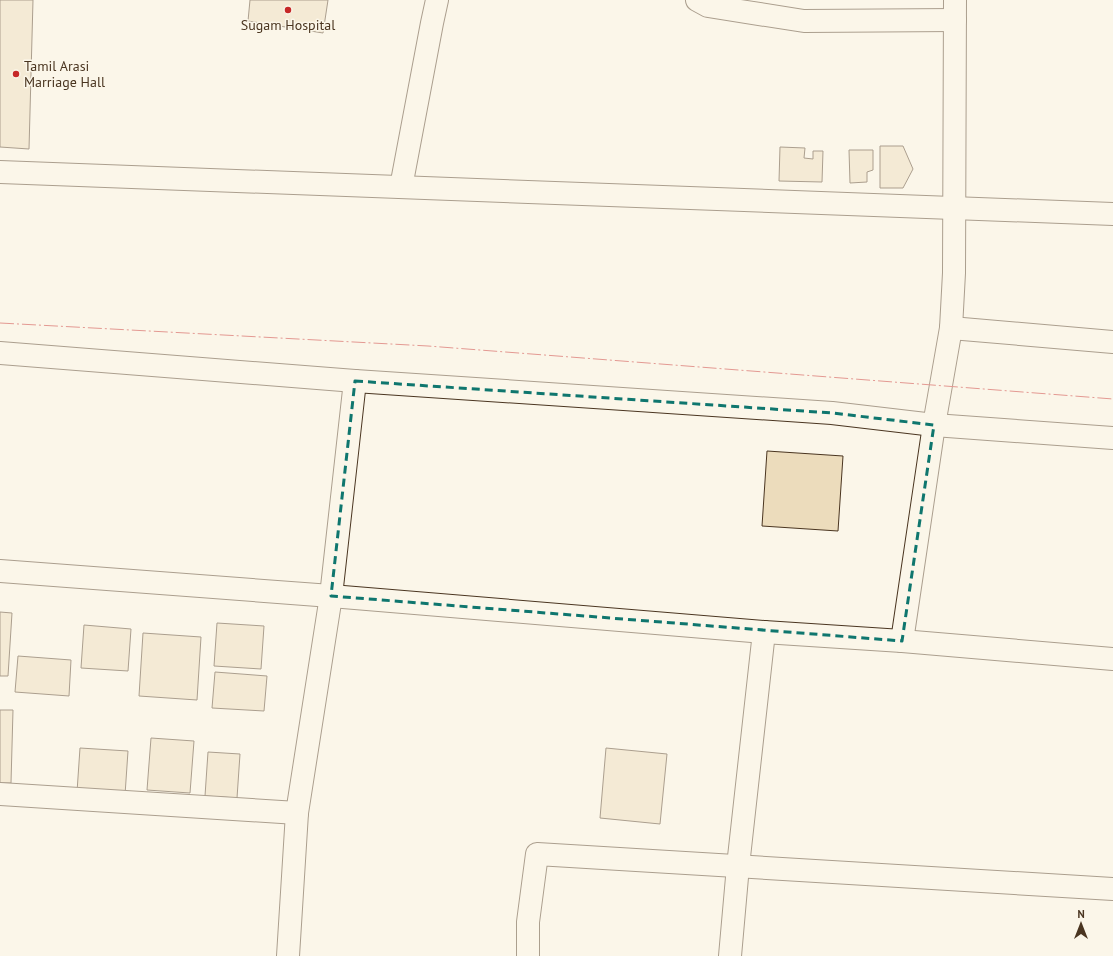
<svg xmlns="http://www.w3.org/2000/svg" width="1113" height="956" viewBox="0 0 1113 956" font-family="'PT Sans',sans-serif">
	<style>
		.building { fill: #ecdcbc; stroke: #4a3520 }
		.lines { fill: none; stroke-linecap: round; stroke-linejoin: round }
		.minor-casing { stroke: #4a3520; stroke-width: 24 }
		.minor { stroke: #fbf6e9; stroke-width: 22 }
		.power { stroke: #c62828; stroke-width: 1; stroke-dasharray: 14 3 2 3; stroke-linecap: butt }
		.marked { fill: none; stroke: #0f766e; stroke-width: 3; stroke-dasharray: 8 5; stroke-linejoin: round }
		.poi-dot { fill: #c62828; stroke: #fbf6e9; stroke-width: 1.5 }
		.labels { text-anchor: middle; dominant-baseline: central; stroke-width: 3; stroke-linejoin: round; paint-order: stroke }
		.poi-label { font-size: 14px; fill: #4a3520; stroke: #fbf6e9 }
	</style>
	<rect width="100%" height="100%" fill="#fbf6e9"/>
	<g class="building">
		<polygon points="0,0 33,0 29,149 0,147"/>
		<polygon points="250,0 328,0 323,33 248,21"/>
		<polygon points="880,146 903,146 913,169 903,188 880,188"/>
		<polygon points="780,147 805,148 804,158 813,159 813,151 823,151 822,182 779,181"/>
		<polygon points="849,150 873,150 873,170 867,172 867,182 850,183"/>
		<polygon points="767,451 843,456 838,531 762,526"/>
		<polygon points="0,612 12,613 8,676 0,676"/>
		<polygon points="217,623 264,626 261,669 214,666"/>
		<polygon points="84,625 131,629 128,671 81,668"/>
		<polygon points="143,633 201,637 197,700 139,696"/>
		<polygon points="18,656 71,660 69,696 15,692"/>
		<polygon points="215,672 267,676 264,711 212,708"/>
		<polygon points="0,710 13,710 11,783 0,783"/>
		<polygon points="151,738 194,741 190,793 147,790"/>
		<polygon points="80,748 128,751 125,795 77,792"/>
		<polygon points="606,748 667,754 660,824 600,818"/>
		<polygon points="208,752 240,754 237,798 205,796"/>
	</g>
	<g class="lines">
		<defs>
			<g id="minor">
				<polyline points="697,0 708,6 804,21 955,20"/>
				<polyline points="0,172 1113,214"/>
				<polyline points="401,187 432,23 437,0"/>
				<polyline points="951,328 1113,342"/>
				<polyline points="0,353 355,381 832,413 934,425 1113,438"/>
				<polyline points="0,571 331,596 764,632 902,641 1113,659"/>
				<polyline points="902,641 934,425 951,328 954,273 955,0"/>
				<polyline points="0,794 297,813"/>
				<polyline points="288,956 297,813 331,596 355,381"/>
				<polyline points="528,956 528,922 537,854 1113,889"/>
				<polyline points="730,956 738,866 764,632"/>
			</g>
		</defs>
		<use href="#minor" class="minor-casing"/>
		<use href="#minor" class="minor"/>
		<polyline class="power" points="0,323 428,346 1113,399"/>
	</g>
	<path d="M0 0H1113V956H0ZM355 381 832 413 934 425 902 641 331 596Z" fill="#fbf6e9" fill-opacity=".55" fill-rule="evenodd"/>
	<path class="marked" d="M355 381 832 413 934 425 902 641 331 596Z"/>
	<g class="poi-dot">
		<circle cx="288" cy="10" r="4"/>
		<circle cx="16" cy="74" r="4"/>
	</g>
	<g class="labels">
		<g class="poi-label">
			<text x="288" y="25">Sugam Hospital</text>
			<text x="24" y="66" text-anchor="start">Tamil Arasi<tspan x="24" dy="16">Marriage Hall</tspan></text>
		</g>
	</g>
	<g transform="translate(1081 924)" stroke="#fbf6e9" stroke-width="3" paint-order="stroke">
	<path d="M0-3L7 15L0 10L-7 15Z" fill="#4a3520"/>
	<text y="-6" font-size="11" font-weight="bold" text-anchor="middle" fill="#4a3520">N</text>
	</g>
</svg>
